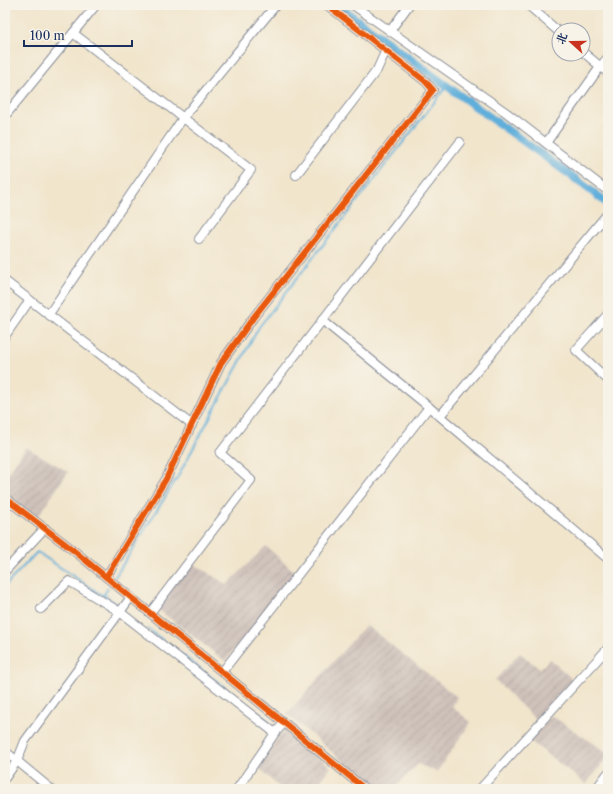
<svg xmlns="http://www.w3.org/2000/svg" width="613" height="794" viewBox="0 0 613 794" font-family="'Libre Caslon Text','Noto Serif SC',serif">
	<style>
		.industrial { fill: url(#industrial-furrows) }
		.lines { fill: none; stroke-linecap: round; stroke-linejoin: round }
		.stream { stroke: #60afda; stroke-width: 2 }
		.canal { stroke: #60afda; stroke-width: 8 }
		.minor-casing { stroke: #868a95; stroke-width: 10 }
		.minor { stroke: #fff; stroke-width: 8 }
		.cycleway-casing { stroke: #f7f3e8; stroke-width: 8 }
		.cycleway { stroke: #e8590c; stroke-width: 6 }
	</style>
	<defs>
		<pattern id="industrial-furrows" width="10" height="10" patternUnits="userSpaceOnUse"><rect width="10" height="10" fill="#cec1ba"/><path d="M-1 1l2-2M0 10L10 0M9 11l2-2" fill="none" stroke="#b0a6a2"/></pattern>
	</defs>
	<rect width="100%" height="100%" fill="#f7f3e8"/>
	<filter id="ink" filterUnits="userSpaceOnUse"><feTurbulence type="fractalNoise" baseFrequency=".025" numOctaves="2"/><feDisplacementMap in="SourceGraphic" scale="8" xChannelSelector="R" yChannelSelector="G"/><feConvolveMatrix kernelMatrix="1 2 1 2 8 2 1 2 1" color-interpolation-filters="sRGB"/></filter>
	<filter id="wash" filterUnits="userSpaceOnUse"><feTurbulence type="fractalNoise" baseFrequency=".012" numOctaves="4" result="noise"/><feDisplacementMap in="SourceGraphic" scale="16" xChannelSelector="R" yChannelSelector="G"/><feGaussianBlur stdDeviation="0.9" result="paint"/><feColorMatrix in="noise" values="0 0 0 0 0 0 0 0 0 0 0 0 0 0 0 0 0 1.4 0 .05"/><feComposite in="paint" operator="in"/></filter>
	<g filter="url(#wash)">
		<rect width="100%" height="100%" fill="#f1e5cc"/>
		<g class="industrial">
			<polygon points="26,447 68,472 35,521 5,498 5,478"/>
			<polygon points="266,546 298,575 225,661 155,607 190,561 227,585"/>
			<polygon points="366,625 457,697 452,707 471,722 437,772 418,764 394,789 376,789 287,714"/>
			<polygon points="520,653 540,669 550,659 573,680 536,720 495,680"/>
			<polygon points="552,716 608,753 608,757 586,784 529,740"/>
			<polygon points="285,727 331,767 314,789 278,789 279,787 258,767"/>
		</g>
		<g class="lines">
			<g class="stream">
				<polyline points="115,577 177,478 259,327 447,86"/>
				<polyline points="5,586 37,552 103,596 108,588"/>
				<polyline points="104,595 121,608"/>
				<polyline points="148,629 270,722"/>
			</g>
			<polyline class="canal" points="337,5 447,86 573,177 608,204"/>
		</g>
	</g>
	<g filter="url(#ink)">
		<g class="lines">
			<defs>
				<g id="minor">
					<polyline points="353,5 507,113 608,191"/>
					<polyline points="528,5 559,32"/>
					<polyline points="390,31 409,5"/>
					<polyline points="73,33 251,170 199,239"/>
					<polyline points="583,52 608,73"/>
					<polyline points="5,116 96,5"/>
					<polyline points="546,143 600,67 608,57"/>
					<polyline points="296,175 377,70 386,50"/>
					<polyline points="5,281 192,425"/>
					<polyline points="49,314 183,118 276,5"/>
					<polyline points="608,314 576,350 608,380"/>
					<polyline points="322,320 429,407 608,559"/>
					<polyline points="5,336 30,300"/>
					<polyline points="440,416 608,213"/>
					<polyline points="5,498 73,550 365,789"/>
					<polyline points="5,571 45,528"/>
					<polyline points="106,577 166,479 221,363 253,318 433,90 425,81 327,5"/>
					<polyline points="41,609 69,581 120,612 275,733"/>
					<polyline points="150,613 251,480 220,453 460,142"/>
					<polyline points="222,672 429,407"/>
					<polyline points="5,751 51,789"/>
					<polyline points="5,778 17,761 25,741 131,597"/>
					<polyline points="237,789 275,733 284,723"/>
					<polyline points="480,789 608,648"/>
					<polyline points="596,789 608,773"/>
				</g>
			</defs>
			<use href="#minor" class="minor-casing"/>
			<use href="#minor" class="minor"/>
			<defs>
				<g id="cycleway">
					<polyline points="5,498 73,550 365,789"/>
					<polyline points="106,577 166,479 221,363 253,318 433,90 425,81 327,5"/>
				</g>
			</defs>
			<use href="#cycleway" class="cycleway-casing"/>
			<use href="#cycleway" class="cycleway"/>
		</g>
	</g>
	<rect width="613" height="794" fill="none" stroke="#f7f3e8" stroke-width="20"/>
	<g transform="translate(571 42) rotate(291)"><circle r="19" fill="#f7f3e8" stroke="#9fa5b1"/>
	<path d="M0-3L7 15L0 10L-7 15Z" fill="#c8321e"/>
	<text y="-6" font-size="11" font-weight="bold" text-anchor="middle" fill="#1b2f5e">北</text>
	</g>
	<path d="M24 40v6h108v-6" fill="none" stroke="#1b2f5e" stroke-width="2"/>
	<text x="30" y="40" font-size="12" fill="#1b2f5e" stroke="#f7f3e8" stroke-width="3" paint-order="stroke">100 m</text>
</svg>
